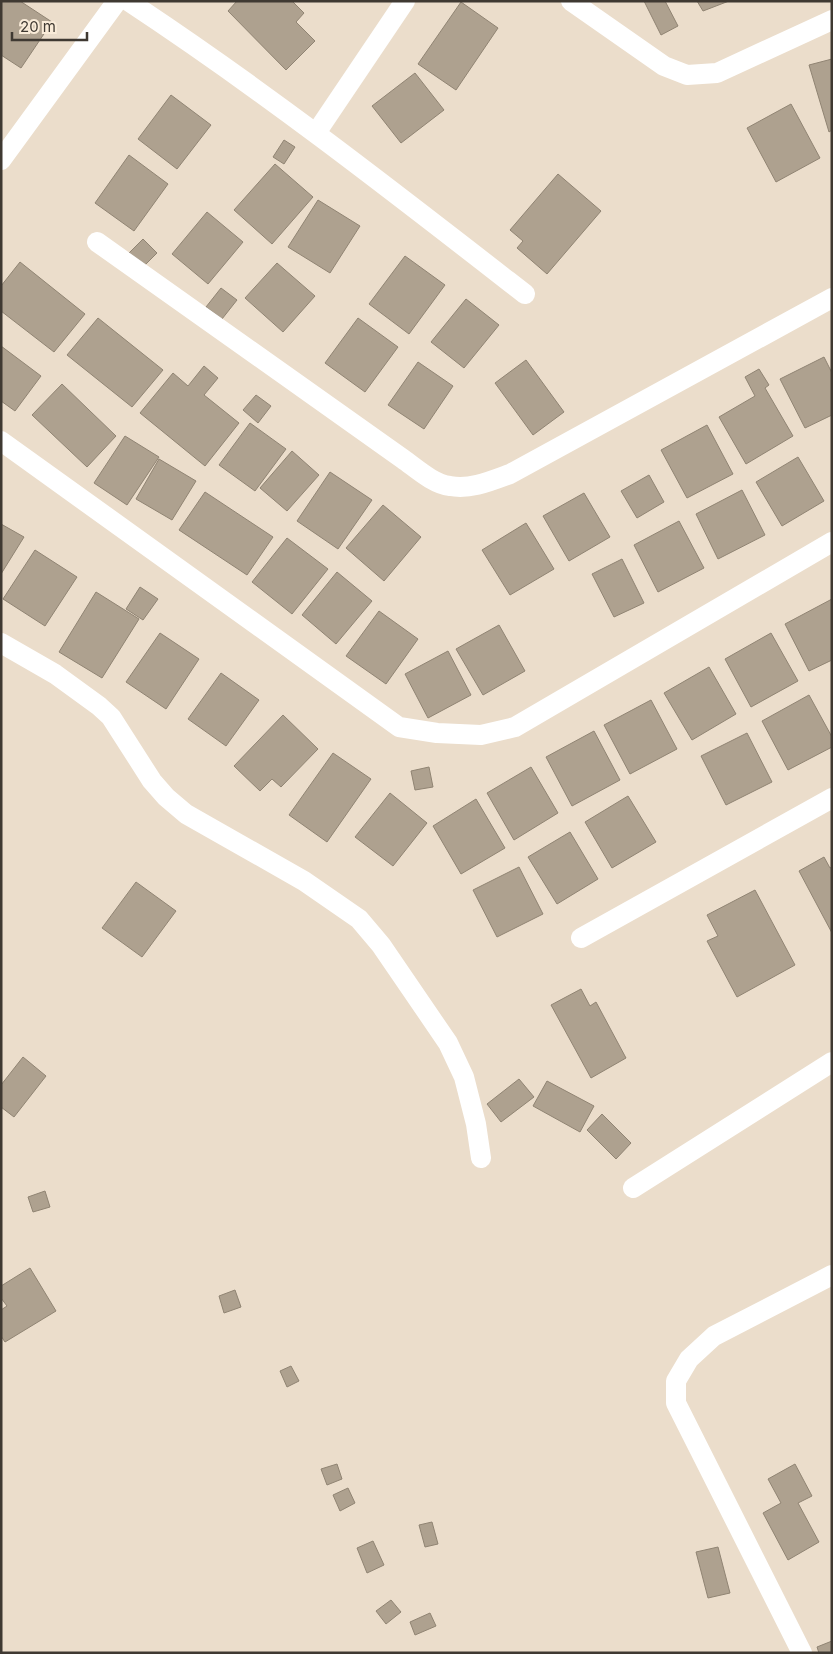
<svg xmlns="http://www.w3.org/2000/svg" width="833" height="1654" viewBox="0 0 833 1654" font-family="Inter,sans-serif">
	<style>
		.building { fill: #aea18f; stroke: #908473 }
		.lines { fill: none; stroke-linecap: round; stroke-linejoin: round }
		.minor { stroke: #fff; stroke-width: 20 }
	</style>
	<rect width="100%" height="100%" fill="#ebddcb"/>
	<g class="building">
		<polygon points="1,1 20,1 52,22 21,68 1,55"/>
		<polygon points="237,1 292,1 304,13 296,22 315,41 286,70 228,11"/>
		<polygon points="644,1 665,1 678,26 661,35"/>
		<polygon points="697,1 729,1 703,11"/>
		<polygon points="461,2 498,28 456,90 418,64"/>
		<polygon points="832,59 832,130 829,132 809,65"/>
		<polygon points="415,73 444,110 401,143 372,106"/>
		<polygon points="171,95 211,125 177,169 138,139"/>
		<polygon points="791,104 820,158 776,182 747,128"/>
		<polygon points="284,140 295,147 284,164 273,157"/>
		<polygon points="129,155 168,184 134,231 95,203"/>
		<polygon points="275,164 313,197 272,244 234,210"/>
		<polygon points="558,174 601,211 547,274 517,248 523,241 510,230"/>
		<polygon points="318,200 360,226 330,273 288,247"/>
		<polygon points="207,212 243,242 208,284 172,254"/>
		<polygon points="143,239 157,253 142,268 128,254"/>
		<polygon points="405,256 445,285 409,334 369,304"/>
		<polygon points="20,262 85,314 54,352 1,311 1,286"/>
		<polygon points="277,263 315,296 283,332 245,298"/>
		<polygon points="221,288 237,300 222,319 206,307"/>
		<polygon points="466,299 499,325 464,368 431,342"/>
		<polygon points="98,318 163,370 132,407 67,355"/>
		<polygon points="358,318 398,347 365,392 325,363"/>
		<polygon points="1,346 41,376 15,411 1,401"/>
		<polygon points="824,357 832,373 832,415 805,428 780,379"/>
		<polygon points="526,360 564,412 533,435 495,383"/>
		<polygon points="418,362 453,386 424,429 388,405"/>
		<polygon points="204,366 218,378 204,395 239,423 205,466 140,413 173,373 188,386"/>
		<polygon points="759,369 769,385 765,388 793,436 746,464 719,417 755,396 745,377"/>
		<polygon points="62,384 116,436 87,467 32,415"/>
		<polygon points="256,395 271,406 258,423 243,410"/>
		<polygon points="250,423 286,449 255,491 219,465"/>
		<polygon points="707,425 733,474 687,498 661,450"/>
		<polygon points="125,436 159,457 127,505 94,483"/>
		<polygon points="292,451 319,475 287,511 260,488"/>
		<polygon points="798,457 824,501 782,526 756,482"/>
		<polygon points="159,459 196,481 172,520 136,499"/>
		<polygon points="330,472 372,500 338,549 297,521"/>
		<polygon points="649,475 664,502 637,518 621,491"/>
		<polygon points="742,490 765,535 718,559 696,514"/>
		<polygon points="205,492 273,537 247,575 179,530"/>
		<polygon points="584,493 610,537 569,561 543,516"/>
		<polygon points="383,505 421,537 384,581 346,548"/>
		<polygon points="679,521 704,568 658,592 634,545"/>
		<polygon points="526,523 554,569 510,595 482,550"/>
		<polygon points="1,524 24,537 1,574"/>
		<polygon points="287,538 328,569 292,614 252,582"/>
		<polygon points="35,550 77,577 45,626 3,599"/>
		<polygon points="622,559 644,603 614,617 592,574"/>
		<polygon points="337,572 372,601 336,644 302,615"/>
		<polygon points="140,587 158,599 143,620 126,609"/>
		<polygon points="96,592 139,619 102,678 59,652"/>
		<polygon points="832,599 832,660 809,671 785,624"/>
		<polygon points="379,611 418,639 386,684 346,656"/>
		<polygon points="499,625 525,671 483,695 456,649"/>
		<polygon points="160,633 199,659 166,709 126,682"/>
		<polygon points="771,633 798,681 751,707 725,659"/>
		<polygon points="448,651 471,695 428,718 405,674"/>
		<polygon points="709,667 736,714 692,740 664,693"/>
		<polygon points="221,673 259,700 226,746 188,719"/>
		<polygon points="809,695 832,737 832,747 788,770 762,721"/>
		<polygon points="651,700 677,749 630,774 604,725"/>
		<polygon points="283,715 318,749 281,787 272,779 260,791 234,766"/>
		<polygon points="594,731 620,780 572,806 546,757"/>
		<polygon points="747,733 772,782 726,805 701,756"/>
		<polygon points="333,753 371,779 327,842 289,815"/>
		<polygon points="429,767 433,787 415,790 411,771"/>
		<polygon points="531,767 558,813 514,840 487,793"/>
		<polygon points="390,793 427,823 393,866 355,837"/>
		<polygon points="628,796 656,842 612,868 585,822"/>
		<polygon points="476,799 505,848 461,874 433,826"/>
		<polygon points="570,832 598,879 557,904 528,857"/>
		<polygon points="824,857 830,868 832,867 832,933 799,871"/>
		<polygon points="519,867 543,914 497,937 473,890"/>
		<polygon points="136,882 176,911 142,957 102,928"/>
		<polygon points="755,890 795,965 737,997 707,941 718,936 707,915"/>
		<polygon points="581,989 590,1006 596,1002 626,1058 591,1078 551,1005"/>
		<polygon points="23,1057 46,1076 14,1117 1,1107 1,1085"/>
		<polygon points="519,1079 534,1097 501,1122 487,1104"/>
		<polygon points="547,1081 594,1106 580,1132 533,1106"/>
		<polygon points="602,1114 631,1143 616,1159 587,1130"/>
		<polygon points="45,1191 50,1207 33,1212 28,1197"/>
		<polygon points="30,1268 56,1311 5,1342 1,1336 1,1310 7,1306 1,1298 1,1286"/>
		<polygon points="235,1290 241,1307 224,1313 219,1296"/>
		<polygon points="291,1366 299,1381 287,1387 280,1371"/>
		<polygon points="337,1464 342,1479 327,1485 321,1469"/>
		<polygon points="795,1464 812,1496 798,1503 819,1542 788,1560 763,1513 781,1503 768,1479"/>
		<polygon points="348,1488 355,1503 340,1511 333,1495"/>
		<polygon points="432,1522 438,1544 425,1547 419,1525"/>
		<polygon points="373,1541 384,1565 367,1573 357,1548"/>
		<polygon points="718,1547 730,1593 708,1598 696,1552"/>
		<polygon points="391,1600 401,1612 386,1624 376,1611"/>
		<polygon points="430,1613 436,1626 415,1635 410,1622"/>
		<polygon points="832,1641 832,1653 819,1653 817,1647"/>
	</g>
	<g class="lines">
		<g class="minor">
			<path d="M128 1C266 92 395 193 525 294"/>
			<polyline points="571,1 664,66 687,75 717,73 832,20"/>
			<polyline points="316,133 405,1"/>
			<polyline points="1,160 117,1"/>
			<path d="M97 242 403 459C416 468 433 484 450 486 470 490 491 481 510 474L832 298"/>
			<polyline points="1,441 399,727 437,733 481,735 515,727 832,542"/>
			<polyline points="1,643 55,674 99,706 111,717 152,781 166,797 186,814 304,881 359,919 381,945 448,1043 464,1077 476,1124 481,1158"/>
			<polyline points="581,938 832,798"/>
			<polyline points="633,1188 832,1062"/>
			<polyline points="802,1653 676,1403 676,1381 689,1359 714,1336 832,1275"/>
		</g>
	</g>
	<rect width="833" height="1654" fill="none" stroke="#3f3932" stroke-width="5"/>
	<path d="M12 32v8h75v-8" fill="none" stroke="#3f3932" stroke-width="2.5"/>
	<text x="20" y="32" font-size="15" fill="#3f3932" stroke="#f9ebd8" stroke-width="4" paint-order="stroke">20 m</text>
</svg>
